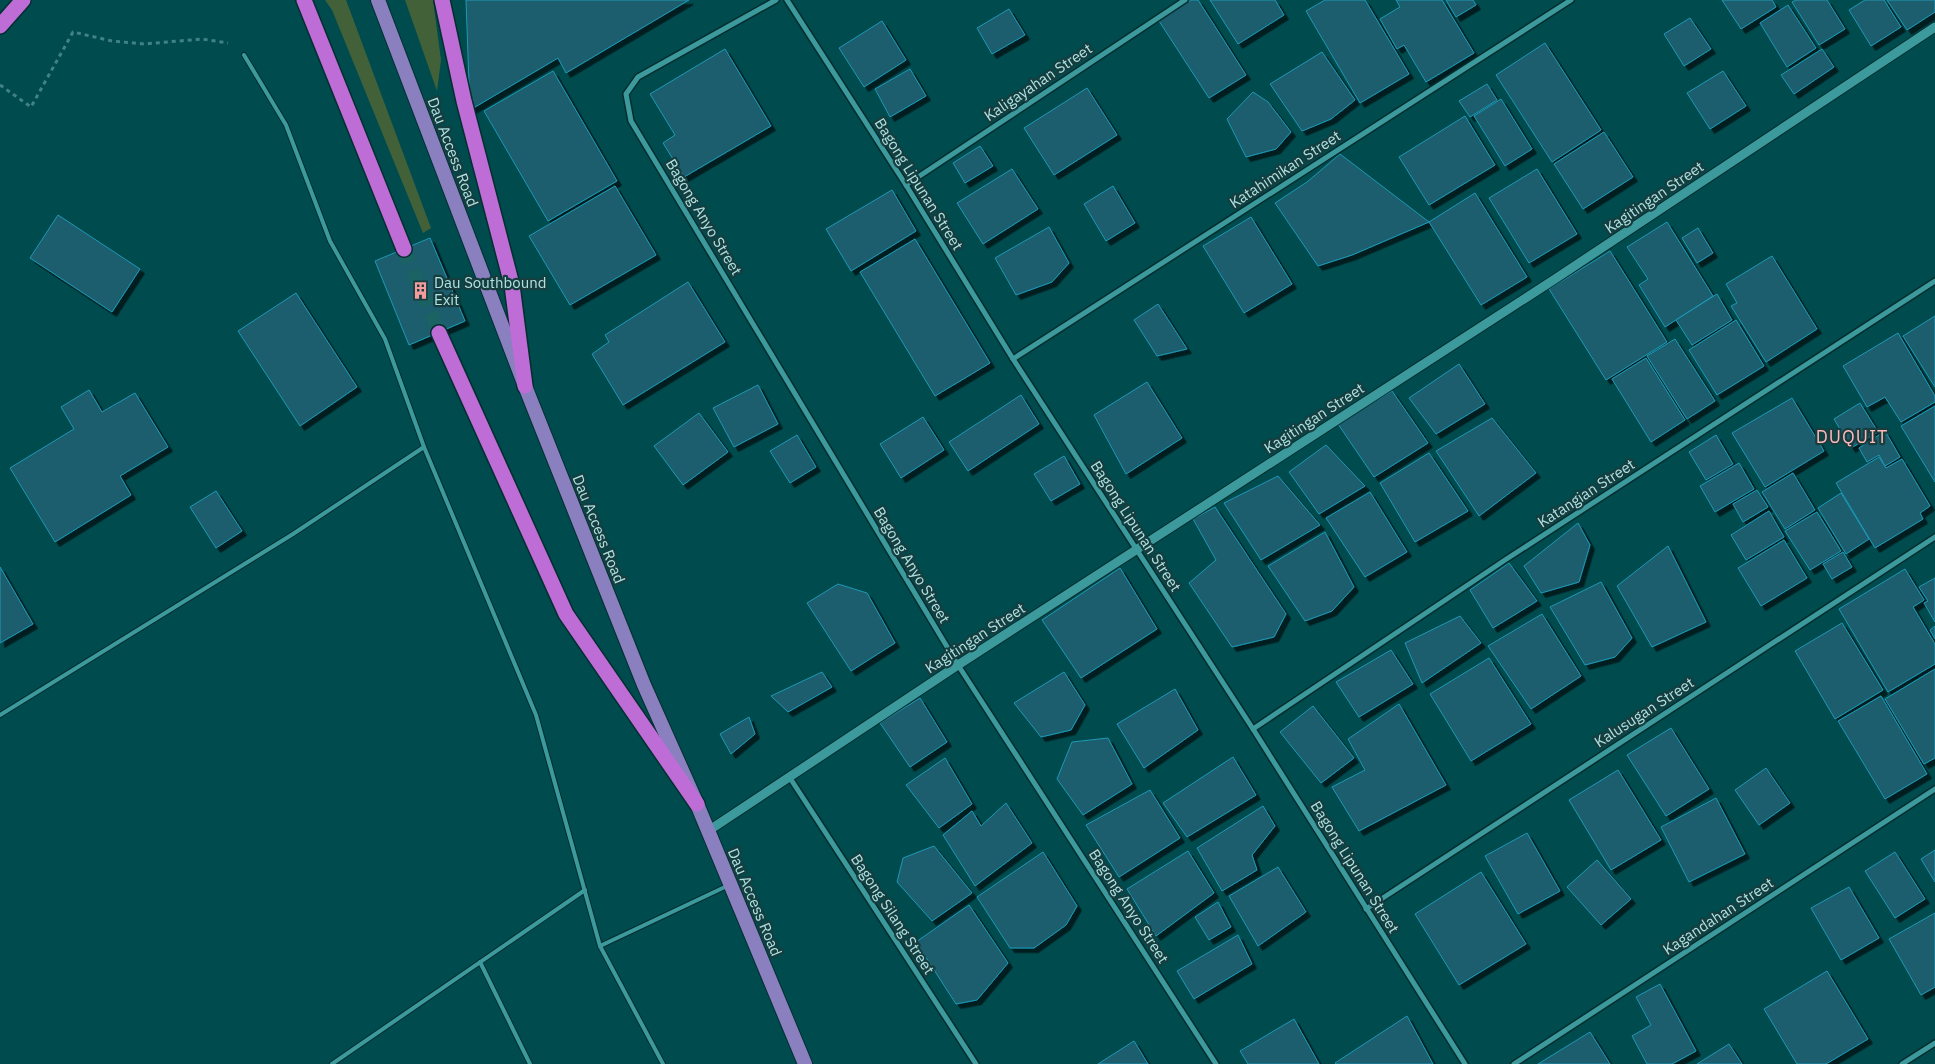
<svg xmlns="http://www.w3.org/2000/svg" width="1935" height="1064" viewBox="0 0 1935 1064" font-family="'IBM Plex Sans',sans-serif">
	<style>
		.green { fill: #436139 }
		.building { fill: #1a5d6e; stroke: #1d99b6; filter: url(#shadow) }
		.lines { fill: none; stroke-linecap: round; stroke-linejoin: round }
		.motorway-tunnel { stroke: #1a6264; stroke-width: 15; stroke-dasharray: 15 8; stroke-linecap: butt }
		.service-casing { stroke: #052e2f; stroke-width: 6 }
		.minor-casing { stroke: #052e2f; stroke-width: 8 }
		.tertiary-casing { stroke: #052e2f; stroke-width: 11 }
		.primary-casing { stroke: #052e2f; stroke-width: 16 }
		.motorway-casing { stroke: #052e2f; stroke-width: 18 }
		.path { stroke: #408285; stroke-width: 3; stroke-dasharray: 4 4; stroke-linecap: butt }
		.service { stroke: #3c999c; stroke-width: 4 }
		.minor { stroke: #3c999c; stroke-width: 5 }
		.tertiary { stroke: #3c999c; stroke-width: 9 }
		.primary { stroke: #8a7fbf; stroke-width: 14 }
		.motorway { stroke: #be6dd6; stroke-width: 15 }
		.labels { text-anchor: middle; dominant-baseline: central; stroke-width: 4.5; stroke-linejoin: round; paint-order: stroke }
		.street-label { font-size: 15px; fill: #aee3e4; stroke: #173d3f }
		.poi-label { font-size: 15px; fill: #aee3e4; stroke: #173d3f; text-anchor: start }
		.quarter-label { font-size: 18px; letter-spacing: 1px; fill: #fdb8b9; stroke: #173d3f }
	</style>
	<defs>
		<filter id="shadow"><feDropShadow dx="4.5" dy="4.5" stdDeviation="0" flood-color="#0009"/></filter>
	</defs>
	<rect width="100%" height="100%" fill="#004b4e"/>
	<g class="green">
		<polygon points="325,0 346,0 431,228 423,233 332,10"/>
		<polygon points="405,0 433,0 441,60 437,91"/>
	</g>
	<g class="building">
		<polygon points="466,0 689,0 566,73 558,58 470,110"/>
		<polygon points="1191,0 1198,0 1246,75 1209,98 1159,21"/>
		<polygon points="1210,0 1275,0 1284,15 1238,44"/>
		<polygon points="1325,0 1365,0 1409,74 1360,103 1306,11"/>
		<polygon points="1396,0 1442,0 1474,53 1426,82 1404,45 1397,49 1380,19 1400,7"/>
		<polygon points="1446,0 1473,0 1476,5 1456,17"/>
		<polygon points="1722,0 1772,0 1776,7 1741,29"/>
		<polygon points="1796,0 1827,0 1845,29 1819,45 1792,2"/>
		<polygon points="1865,0 1884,0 1901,27 1871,46 1849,10"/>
		<polygon points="1887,0 1935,0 1935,12 1907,30"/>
		<polygon points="1788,5 1816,48 1787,67 1760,23"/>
		<polygon points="1009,9 1025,35 992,54 977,28"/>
		<polygon points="1690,18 1711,49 1684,66 1664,34"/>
		<polygon points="882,21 906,60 864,87 839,48"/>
		<polygon points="1545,43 1601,130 1552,162 1496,75"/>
		<polygon points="725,49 771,126 684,177 663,143 675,135 650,94"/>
		<polygon points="1822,49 1834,67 1794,94 1781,75"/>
		<polygon points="1322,52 1355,100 1331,119 1302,131 1270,84"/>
		<polygon points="910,69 926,96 890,117 875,89"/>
		<polygon points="553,71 617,181 548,221 484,111"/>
		<polygon points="1723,71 1746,106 1710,129 1687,93"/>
		<polygon points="1487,84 1497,100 1470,117 1459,101"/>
		<polygon points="1087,88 1117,135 1054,175 1024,128"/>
		<polygon points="1253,92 1268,102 1291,132 1276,149 1246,157 1227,119"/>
		<polygon points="1501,99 1532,149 1505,166 1474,116"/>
		<polygon points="1465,116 1495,165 1429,205 1399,157"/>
		<polygon points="1604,132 1633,177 1583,209 1554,164"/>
		<polygon points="980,146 993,166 965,183 953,163"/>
		<polygon points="1340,154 1429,222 1352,255 1318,266 1275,203 1307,182"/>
		<polygon points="1012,169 1038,209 983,244 957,203"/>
		<polygon points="1537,169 1577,234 1529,263 1489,198"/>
		<polygon points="615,186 656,255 570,305 529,236"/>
		<polygon points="1113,186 1135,223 1106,241 1084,204"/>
		<polygon points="892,190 916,231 851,271 826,229"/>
		<polygon points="1475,193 1527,277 1481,305 1429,222"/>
		<polygon points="58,215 140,269 112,312 30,258"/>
		<polygon points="1251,217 1292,284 1244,313 1203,246"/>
		<polygon points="1667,222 1713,296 1665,327 1639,285 1648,279 1627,247"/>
		<polygon points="1049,227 1069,263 1052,282 1016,295 995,258"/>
		<polygon points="1698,228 1713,253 1697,263 1682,238"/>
		<polygon points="430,238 465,321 409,345 375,261"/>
		<polygon points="915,239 990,363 935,396 860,272"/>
		<polygon points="1610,251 1667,342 1606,380 1549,289"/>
		<polygon points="1772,256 1817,329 1766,362 1731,306 1737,303 1726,284"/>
		<polygon points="688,282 725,342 623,405 592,354 609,342 605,335"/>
		<polygon points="296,293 357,387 300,426 238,331"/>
		<polygon points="1717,294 1732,320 1692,345 1676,320"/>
		<polygon points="1158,304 1187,349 1157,356 1134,320"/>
		<polygon points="1935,316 1935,387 1903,336"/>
		<polygon points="1736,320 1764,366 1717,395 1689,350"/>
		<polygon points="1898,333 1935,396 1935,402 1901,422 1885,397 1867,407 1843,366"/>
		<polygon points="1675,339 1715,401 1687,419 1647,356"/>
		<polygon points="1646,358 1685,420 1651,442 1612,379"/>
		<polygon points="1459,364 1485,404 1436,434 1409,398"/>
		<polygon points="1147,382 1182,438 1126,474 1094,415"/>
		<polygon points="758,385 778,424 734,447 713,408"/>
		<polygon points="89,390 102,412 135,393 168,447 120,476 131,495 55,542 10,468 74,429 61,407"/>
		<polygon points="1392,391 1428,443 1374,477 1338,424"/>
		<polygon points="1021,395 1039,424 968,471 949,442"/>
		<polygon points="1792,398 1824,451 1765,487 1732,433"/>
		<polygon points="1860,403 1878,432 1851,448 1834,419"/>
		<polygon points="1935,406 1935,482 1901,426"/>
		<polygon points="699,413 728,452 683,485 654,446"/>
		<polygon points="923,417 944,450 901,478 880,444"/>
		<polygon points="1492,418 1536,473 1479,516 1436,451"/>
		<polygon points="1885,431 1900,457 1885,466 1879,455 1867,462 1859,448"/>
		<polygon points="797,435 816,467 790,483 770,451"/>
		<polygon points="1716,435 1733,464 1706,480 1689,452"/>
		<polygon points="1326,445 1365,486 1319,514 1289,472"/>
		<polygon points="1429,453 1468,511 1415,542 1380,483"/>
		<polygon points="1064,456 1080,484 1051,501 1034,474"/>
		<polygon points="1879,457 1886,468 1902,459 1930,506 1920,513 1923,519 1875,548 1836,483"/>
		<polygon points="1739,463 1754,489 1715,512 1700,486"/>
		<polygon points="1793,473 1815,510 1785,529 1762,492"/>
		<polygon points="1278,476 1320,525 1261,560 1224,503"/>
		<polygon points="1757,490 1768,507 1743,522 1733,504"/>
		<polygon points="216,491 242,531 216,548 190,507"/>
		<polygon points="1370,492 1407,552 1365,577 1326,518"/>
		<polygon points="1841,493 1869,539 1846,554 1818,508"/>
		<polygon points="1215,507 1286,614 1274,637 1232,647 1189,583 1216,560 1193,519"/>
		<polygon points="1769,511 1784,537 1746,560 1731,535"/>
		<polygon points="1817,512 1841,551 1810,570 1785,531"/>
		<polygon points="1578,523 1590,545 1579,582 1541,593 1524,566"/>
		<polygon points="1325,532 1354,587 1332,611 1305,621 1268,566"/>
		<polygon points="1784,540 1807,578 1761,606 1738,568"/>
		<polygon points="1668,546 1706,622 1652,647 1617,586"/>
		<polygon points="1843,552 1852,567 1832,579 1823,564"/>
		<polygon points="1509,563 1537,601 1493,628 1470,590"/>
		<polygon points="0,567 33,624 0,643"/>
		<polygon points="1120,568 1157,629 1081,678 1042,620"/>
		<polygon points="1905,569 1924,600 1913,607 1935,644 1935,664 1888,692 1839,609"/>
		<polygon points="1935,578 1935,622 1924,603 1928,601 1919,587"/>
		<polygon points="1601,582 1632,638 1615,657 1585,665 1550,607"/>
		<polygon points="838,584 867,593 895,643 851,671 807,603"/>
		<polygon points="1542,614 1581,676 1531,709 1488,646"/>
		<polygon points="1460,616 1481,643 1422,683 1405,643"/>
		<polygon points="1842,623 1883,690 1835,719 1795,651"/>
		<polygon points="1935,626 1935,639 1930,630"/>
		<polygon points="1391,650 1413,684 1359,717 1336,682"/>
		<polygon points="1489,658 1531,724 1471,761 1430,694"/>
		<polygon points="1935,669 1935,758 1924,764 1885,699"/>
		<polygon points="822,672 832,687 788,712 771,696"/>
		<polygon points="1064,672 1085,705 1071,730 1041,737 1014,703"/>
		<polygon points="1175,689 1198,730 1144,768 1117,724"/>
		<polygon points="1881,696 1927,774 1885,799 1838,721"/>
		<polygon points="920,698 947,742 910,767 880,723"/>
		<polygon points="1399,704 1446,785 1359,831 1332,787 1365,770 1348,739"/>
		<polygon points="1313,706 1354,758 1321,783 1280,732"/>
		<polygon points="749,717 755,734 731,754 720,734"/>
		<polygon points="1671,728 1709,789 1666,816 1627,755"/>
		<polygon points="1108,738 1132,784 1083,815 1057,779 1072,742"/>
		<polygon points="1233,757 1256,795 1187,837 1163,803"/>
		<polygon points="945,758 972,804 939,828 906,785"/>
		<polygon points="1766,768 1790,803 1759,825 1735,790"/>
		<polygon points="1618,770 1661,840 1611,870 1569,800"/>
		<polygon points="1150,790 1180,838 1119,877 1086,825"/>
		<polygon points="1716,798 1745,854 1689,882 1661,827"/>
		<polygon points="1006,803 1032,843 975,886 943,835 972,811 981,826"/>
		<polygon points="1263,806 1275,826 1252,855 1257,870 1222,891 1197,848"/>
		<polygon points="1527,833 1560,891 1518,914 1485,856"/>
		<polygon points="934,846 972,893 932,921 897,882 903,858"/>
		<polygon points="1935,850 1935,882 1921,859"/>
		<polygon points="1188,851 1214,893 1156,936 1127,889"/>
		<polygon points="1043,852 1077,906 1066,925 1034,948 1010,948 977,897"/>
		<polygon points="1895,852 1925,899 1895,918 1865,871"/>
		<polygon points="1597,860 1631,899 1601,925 1567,887"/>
		<polygon points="1278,867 1306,912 1258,946 1229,896"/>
		<polygon points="1481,872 1526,944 1459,985 1415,914"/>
		<polygon points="1849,887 1879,938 1841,960 1811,908"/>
		<polygon points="1218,902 1231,927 1209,940 1195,917"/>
		<polygon points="969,905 1008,963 977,1000 956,1004 916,942"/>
		<polygon points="1935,913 1935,987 1921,995 1889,939"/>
		<polygon points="1238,935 1252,964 1194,999 1177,971"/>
		<polygon points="1827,971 1868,1039 1826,1064 1797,1064 1764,1009"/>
		<polygon points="1660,984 1696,1051 1672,1064 1647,1064 1632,1036 1651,1025 1636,997"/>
		<polygon points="1407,1016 1433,1064 1336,1064 1335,1063"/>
		<polygon points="1294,1019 1319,1064 1248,1064 1240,1051"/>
		<polygon points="1590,1032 1610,1064 1538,1064"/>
		<polygon points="1134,1041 1148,1064 1098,1064"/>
		<polygon points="1729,1044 1742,1064 1697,1064"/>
	</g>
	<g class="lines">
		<polyline class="motorway-tunnel" points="404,249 439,333"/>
		<defs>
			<g id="service">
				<polyline points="244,55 286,125 330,241 385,339 424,447 536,715 600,946 663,1064"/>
				<polyline points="0,715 293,534 424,447"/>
				<polyline points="600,946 727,886"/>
				<polyline points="480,962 530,1064"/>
				<polyline points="332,1064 585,890"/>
			</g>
			<g id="minor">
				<polyline points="776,0 638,77 626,94 631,121 958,665 1216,1064"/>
				<polyline points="787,0 906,185 1013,359 1253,729 1465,1064"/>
				<polyline points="906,185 1185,0"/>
				<polyline points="1013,359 1571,0"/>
				<polyline points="1253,729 1505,560 1935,281"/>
				<polyline points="790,778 976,1064"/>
				<polyline points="1366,909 1935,537"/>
				<polyline points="1514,1064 1935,789"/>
				<polyline points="1902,1064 1935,1043"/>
			</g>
			<polyline id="tertiary" points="708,831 958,665 1555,279 1935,27"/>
			<polyline id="primary" points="378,0 525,386 644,685 697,804 805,1064"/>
			<g id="motorway">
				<polyline points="304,0 404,249"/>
				<polyline points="442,0 464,101 512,285 525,386"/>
				<polyline points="0,26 23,0"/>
				<polyline points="439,333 566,614 697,804"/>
			</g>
		</defs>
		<use href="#service" class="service-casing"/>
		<use href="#minor" class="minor-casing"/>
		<use href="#tertiary" class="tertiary-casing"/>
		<use href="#primary" class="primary-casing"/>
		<use href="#motorway" class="motorway-casing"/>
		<polyline class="path" points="0,85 31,107 73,32 112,41 144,44 202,39 228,43"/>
		<use href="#service" class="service"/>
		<use href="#minor" class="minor"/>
		<use href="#tertiary" class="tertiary"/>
		<use href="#primary" class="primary"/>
		<use href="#motorway" class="motorway"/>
	</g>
	<defs>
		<symbol id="building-bare" viewBox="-9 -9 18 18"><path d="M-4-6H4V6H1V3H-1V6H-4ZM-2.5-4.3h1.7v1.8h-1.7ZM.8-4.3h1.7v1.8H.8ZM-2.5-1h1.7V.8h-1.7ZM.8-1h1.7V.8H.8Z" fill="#f59b9d" stroke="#173d3f" stroke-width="2.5" paint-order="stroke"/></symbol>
	</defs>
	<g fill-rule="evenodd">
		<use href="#building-bare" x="408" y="278" width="25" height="25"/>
	</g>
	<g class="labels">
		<g class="street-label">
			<text transform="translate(1038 82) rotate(-34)">Kaligayahan Street</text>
			<text transform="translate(453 152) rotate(69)">Dau Access Road</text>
			<text transform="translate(1285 169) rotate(-33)">Katahimikan Street</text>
			<text transform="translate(919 184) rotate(58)">Bagong Lipunan Street</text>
			<text transform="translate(1654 197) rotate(-34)">Kagitingan Street</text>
			<text transform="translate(704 217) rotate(59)">Bagong Anyo Street</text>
			<text transform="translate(1314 418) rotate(-33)">Kagitingan Street</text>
			<text transform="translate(1586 493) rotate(-33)">Katangian Street</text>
			<text transform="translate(1136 526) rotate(57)">Bagong Lipunan Street</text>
			<text transform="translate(599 529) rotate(68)">Dau Access Road</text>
			<text transform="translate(912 565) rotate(59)">Bagong Anyo Street</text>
			<text transform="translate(975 638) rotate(-33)">Kagitingan Street</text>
			<text transform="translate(1644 712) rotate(-33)">Kalusugan Street</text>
			<text transform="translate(1355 867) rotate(58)">Bagong Lipunan Street</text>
			<text transform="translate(755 902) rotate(67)">Dau Access Road</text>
			<text transform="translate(1129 906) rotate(57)">Bagong Anyo Street</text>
			<text transform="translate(893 914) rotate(57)">Bagong Silang Street</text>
			<text transform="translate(1718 916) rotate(-33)">Kagandahan Street</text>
		</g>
		<g class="poi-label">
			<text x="434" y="282">Dau Southbound<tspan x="434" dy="17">Exit</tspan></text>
		</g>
		<g class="quarter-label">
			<text x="1852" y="436">DUQUIT</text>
		</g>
	</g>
</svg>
